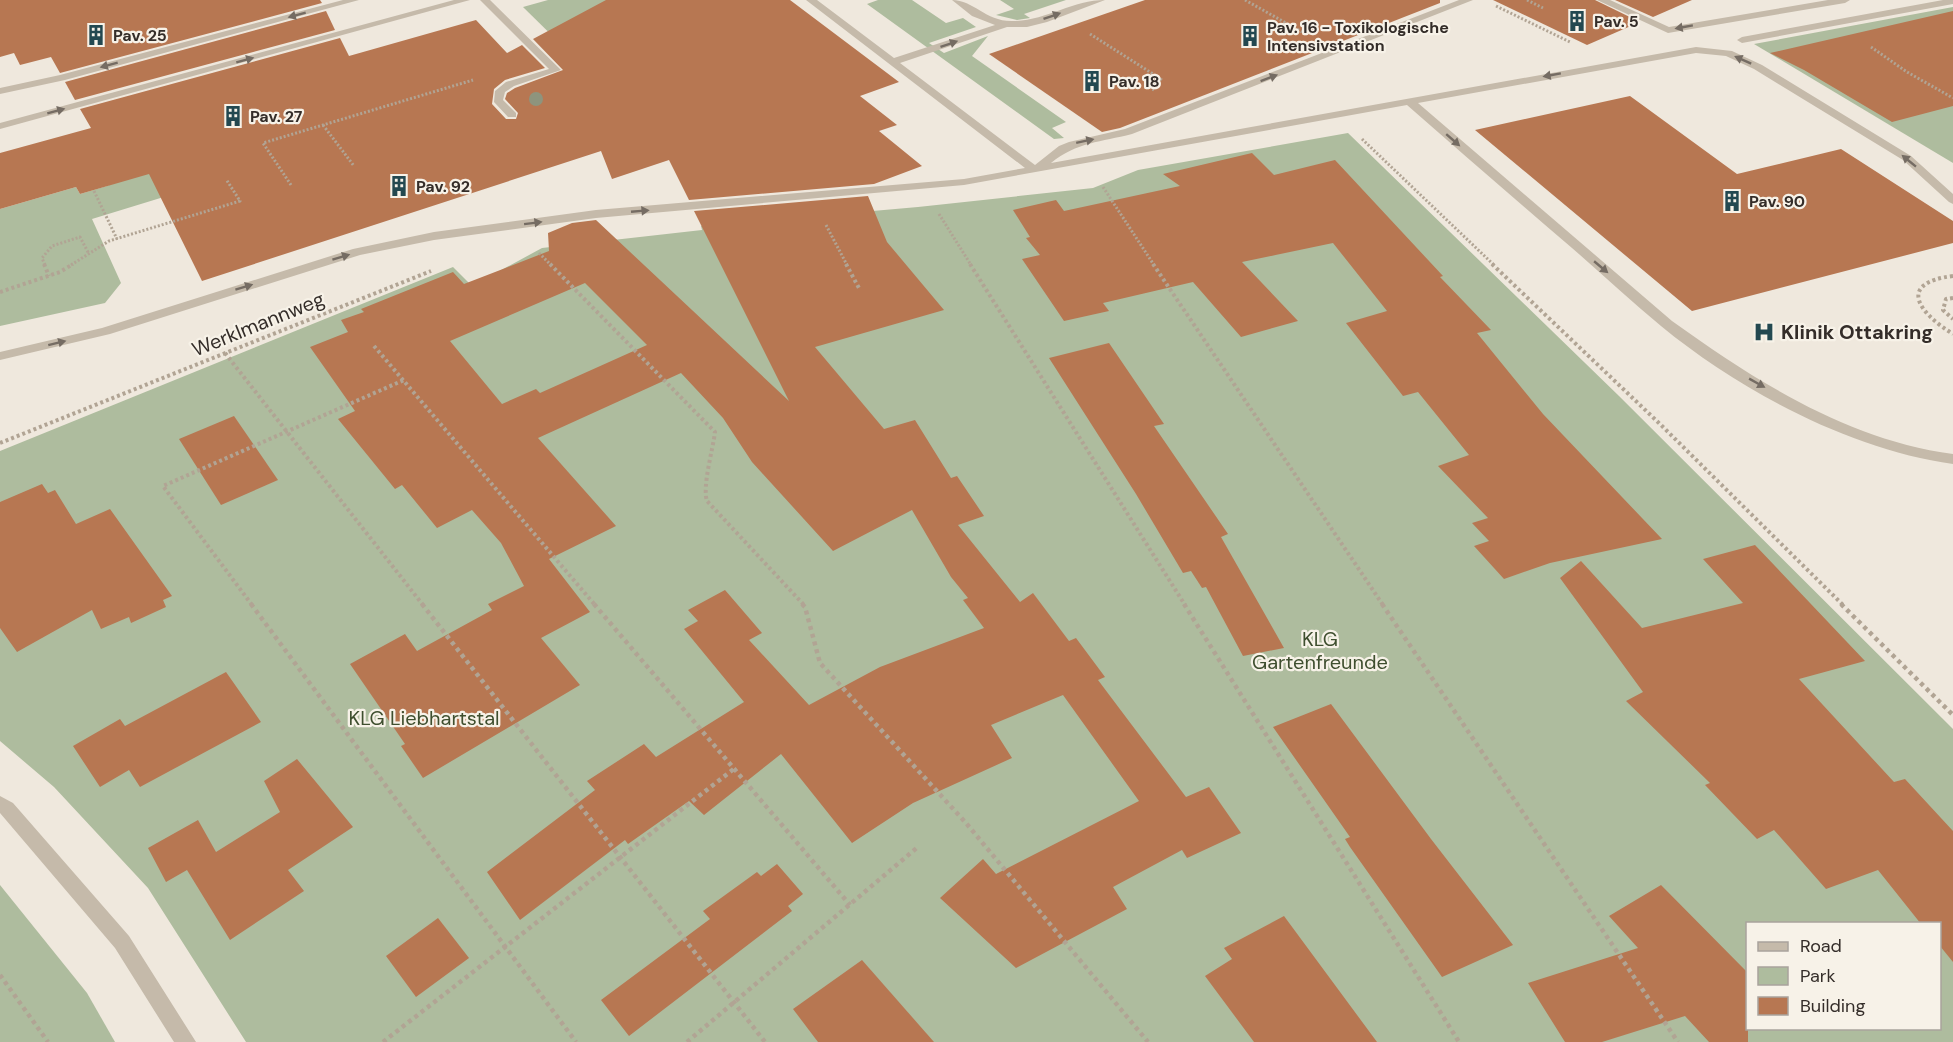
<svg xmlns="http://www.w3.org/2000/svg" width="1953" height="1042" viewBox="0 0 1953 1042" font-family="'DM Sans',sans-serif">
	<style>
		.green { fill: #aebc9e; fill-rule: evenodd }
		.building { fill: #b77752; fill-rule: evenodd }
		.lines { fill: none; stroke-linecap: round; stroke-linejoin: round }
		.path-far2 { stroke: #b1a494; stroke-width: 3; stroke-dasharray: 2 2; stroke-linecap: butt }
		.path-far1 { stroke: #b1a494; stroke-width: 4; stroke-dasharray: 3 3; stroke-linecap: butt }
		.path { stroke: #b1a494; stroke-width: 4.5; stroke-dasharray: 4 4; stroke-linecap: butt }
		.minor { fill: #c5baaa; fill-rule: evenodd }
		.tree { fill: #8e947d }
		.oneway { fill: #756c63 }
		.labels { text-anchor: middle; dominant-baseline: central; stroke-width: 4.5; stroke-linejoin: round; paint-order: stroke }
		.far-poi-label { font-size: 16px; font-weight: bold; fill: #342d29; stroke: #f7f2e8; text-anchor: start }
		.street-label { font-size: 20px; fill: #342d29; stroke: #f7f2e8 }
		.poi-label { font-size: 20px; font-weight: bold; fill: #342d29; stroke: #f7f2e8; text-anchor: start }
		.park-label { font-size: 20px; fill: #3f4f2f; stroke: #f7f2e8 }
	</style>
	<rect width="100%" height="100%" fill="#efe8dd"/>
	<g class="green">
		<polygon points="548,0 714,0 578,61 523,7"/>
		<polygon points="878,0 912,0 946,23 963,18 976,27 929,43 944,53 988,36 972,56 1066,122 1052,128 1064,138 1054,139 867,4"/>
		<polygon points="1000,0 1066,0 1024,14 1030,18 1017,20 996,15 1014,9"/>
		<polygon points="1953,7 1953,163 1754,44"/>
		<path d="M1348 133 1619 396 1953 729V1042H246L148 888 54 787 0 741V451L453 267 472 286 542 248 702 230 701 226 918 207 1093 188 1138 170ZM1748 924H1940V1028H1748Z"/>
		<polygon points="157,163 180,192 92,219 121,283 105,303 0,326 0,209 76,187 80,194 107,186"/>
		<polygon points="0,885 87,993 115,1042 0,1042"/>
	</g>
	<g class="building">
		<polygon points="0,0 320,0 322,3 60,73 51,57 20,65 14,53 0,57"/>
		<polygon points="606,0 790,0 899,82 860,96 897,125 879,131 922,166 874,184 689,200 669,160 612,179 601,151 202,281 149,174 80,194 76,187 0,209 0,153 91,128 80,109 340,38 349,56 476,20 507,53 522,45 545,68 505,80 494,89 492,104 506,119 516,119 518,113 505,99 507,93 515,88 563,70 533,39"/>
		<polygon points="1145,0 1440,0 1440,3 1120,128 1102,132 989,54"/>
		<polygon points="1493,0 1595,0 1640,22 1587,45"/>
		<polygon points="1615,0 1692,0 1653,17"/>
		<polygon points="326,11 335,30 75,100 65,82"/>
		<polygon points="1953,11 1953,106 1892,122 1804,70 1770,53"/>
		<polygon points="1630,96 1737,174 1841,149 1953,221 1953,243 1692,311 1475,130"/>
		<polygon points="1252,153 1274,175 1335,160 1443,276 1440,277 1491,330 1477,333 1543,414 1662,539 1550,563 1504,579 1474,546 1489,541 1472,523 1488,518 1438,466 1469,455 1418,392 1403,396 1346,323 1387,311 1333,243 1242,262 1298,321 1241,337 1193,282 1103,303 1109,311 1064,321 1022,259 1040,255 1026,238 1030,237 1013,210 1056,200 1064,211 1180,186 1163,174"/>
		<path d="M868 196 887 242 944 310 815 347 884 429 915 420 951 478 957 476 984 516 958 525 1020 602 1033 593 1069 641 1076 638 1105 677 1098 680 1186 797 1209 787 1241 833 1187 858 1182 850 1113 887 1127 909 1016 968 940 898 983 859 996 874 1139 801 1063 695 991 725 1012 758 913 803 852 843 781 754 704 815 689 801 628 844 625 840 520 920 487 872 595 790 587 781 644 744 656 757 744 702 684 629 698 621 688 610 725 590 762 633 749 640 809 705 880 667 984 628 963 600 968 598 951 577 912 510 833 551 752 462 723 418 681 373 538 438 616 526 549 559 590 612 541 638 580 685 423 778 401 746 405 744 350 664 405 634 417 651 492 610 488 604 524 586 501 543 472 510 437 528 402 485 395 489 338 419 355 411 310 347 348 332 341 320 364 312 361 309 453 272 464 284 549 251 548 233 572 223 596 220 789 401 694 211ZM585 283 647 345 540 393 536 389 502 404 450 341Z"/>
		<polygon points="1109,343 1164,424 1154,426 1228,534 1221,537 1284,648 1243,656 1206,587 1202,588 1191,571 1183,573 1136,494 1049,358"/>
		<polygon points="234,416 278,480 221,505 179,439"/>
		<polygon points="42,484 48,493 55,490 76,524 110,509 172,596 163,600 166,607 131,623 129,617 101,629 92,610 17,652 0,628 0,502"/>
		<polygon points="1755,545 1865,661 1799,679 1894,782 1905,779 1953,831 1953,962 1940,946 1940,924 1921,924 1878,870 1826,889 1774,830 1757,839 1705,785 1710,783 1626,701 1643,692 1560,578 1581,561 1642,628 1743,603 1703,559"/>
		<polygon points="226,672 261,722 140,787 129,770 100,787 73,746 120,719 125,726"/>
		<polygon points="1331,704 1431,839 1513,945 1442,977 1350,847 1345,839 1350,837 1273,727"/>
		<polygon points="297,759 353,827 288,870 304,891 230,940 187,870 166,882 148,848 198,820 216,852 280,812 264,781"/>
		<polygon points="777,864 803,894 788,906 792,911 629,1036 601,1000 710,919 703,911 757,872 761,876"/>
		<polygon points="1661,885 1748,973 1748,1042 1709,1042 1685,1016 1602,1042 1565,1042 1528,983 1638,948 1609,916"/>
		<polygon points="1284,916 1377,1042 1254,1042 1205,976 1232,959 1224,948"/>
		<polygon points="438,918 469,958 416,997 386,956"/>
		<polygon points="862,960 934,1042 818,1042 793,1009"/>
	</g>
	<g class="lines">
		<g class="path-far2">
			<polyline points="1245,0 1302,32"/>
			<polyline points="1527,0 1543,8"/>
			<polyline points="1496,6 1570,42"/>
			<polyline points="1090,34 1161,79 1146,85 1154,90"/>
			<polyline points="1871,47 1907,72 1953,98"/>
			<polyline points="323,125 354,166"/>
			<polyline points="1362,139 1494,265"/>
			<polyline points="291,185 263,143 473,80"/>
			<polyline points="1103,187 1154,265"/>
			<polyline points="94,191 117,239"/>
			<polyline points="939,214 971,265"/>
			<polyline points="826,225 847,265"/>
			<polyline points="539,253 551,265"/>
			<polyline points="45,265 42,258 52,246 80,237 89,254"/>
			<polyline points="71,265 109,241 240,201 226,179"/>
		</g>
		<g class="path-far1">
			<polyline points="44,264 49,276"/>
			<path d="M550 264 715 432C713 449 702 487 707 501L804 605"/>
			<polyline points="846,264 860,290"/>
			<polyline points="970,264 1185,605"/>
			<polyline points="1153,264 1383,605"/>
			<polyline points="1492,264 1661,425 1843,605"/>
			<path d="M1953 276C1896 283 1919 313 1953 334"/>
			<polyline points="0,292 60,272 73,264"/>
			<polyline points="1953,298 1946,299 1943,310 1953,319"/>
			<polyline points="374,346 595,605"/>
			<polyline points="225,353 423,605"/>
			<polyline points="0,443 431,271"/>
			<polyline points="252,605 163,486 404,380"/>
		</g>
		<g class="path">
			<polyline points="251,604 576,1042"/>
			<polyline points="422,604 765,1042"/>
			<polyline points="594,604 850,905"/>
			<polyline points="802,604 805,607 820,663 966,823 1148,1042"/>
			<polyline points="1184,604 1459,1042"/>
			<polyline points="1382,604 1678,1042"/>
			<polyline points="1841,604 1953,715"/>
			<polyline points="0,975 48,1042"/>
			<polyline points="383,1042 735,768"/>
			<polyline points="687,1042 919,846"/>
		</g>
		<g class="minor">
			<polygon points="343,0 359,0 65,80 0,94 0,88 60,75"/>
			<polygon points="454,0 470,0 0,129 0,123"/>
			<polygon points="480,0 490,0 561,70 514,86 505,92 503,100 516,113 516,117 508,117 494,102 495,91 506,82 549,69"/>
			<path d="M806 0H817L894 58 995 25 972 16 952 0C974 0 986 22 1013 21 1045 21 1073 0 1105 0L1047 22 1027 27H1007L900 63 1035 165 1059 146 1069 142 1125 129 1459 0H1473L1132 134C1101 142 1077 142 1051 163L1696 47 1732 51 1762 65 1911 156 1953 194V204L1949 202 1903 160 1754 69 1726 56 1696 53 1418 103 1672 321C1757 382 1848 440 1953 454V464C1851 450 1740 391 1661 326 1631 301 1602 274 1572 248 1517 201 1462 153 1407 105L964 185 596 218 434 240 360 255 110 334 0 360V352L102 328 353 249 434 232 596 210 964 179 1025 168Z"/>
			<polygon points="1597,0 1610,0 1669,27 1828,0 1850,0 1845,3 1668,33"/>
			<polygon points="1943,0 1953,0 1953,4 1742,43 1737,40 1742,37"/>
			<polygon points="0,796 13,803 129,936 196,1042 174,1042 115,948 0,813"/>
		</g>
	</g>
	<circle class="tree" cx="536" cy="99" r="7"/>
	<defs><path id="oneway-solid" d="M-6-.8H1V-3.2L6.5 0L1 3.2V.8H-6Z" transform="scale(1.5)"/></defs>
	<g class="oneway">
		<use href="#oneway-solid" transform="translate(297 15) rotate(165)"/>
		<use href="#oneway-solid" transform="translate(1052 16) rotate(-19)"/>
		<use href="#oneway-solid" transform="translate(1684 27) rotate(170)"/>
		<use href="#oneway-solid" transform="translate(949 44) rotate(-19)"/>
		<use href="#oneway-solid" transform="translate(245 60) rotate(-15)"/>
		<use href="#oneway-solid" transform="translate(1743 60) rotate(-156)"/>
		<use href="#oneway-solid" transform="translate(109 65) rotate(165)"/>
		<use href="#oneway-solid" transform="translate(1552 75) rotate(170)"/>
		<use href="#oneway-solid" transform="translate(1269 78) rotate(-21)"/>
		<use href="#oneway-solid" transform="translate(56 111) rotate(-15)"/>
		<use href="#oneway-solid" transform="translate(1453 140) rotate(41)"/>
		<use href="#oneway-solid" transform="translate(1085 141) rotate(-12)"/>
		<use href="#oneway-solid" transform="translate(1909 161) rotate(-141)"/>
		<use href="#oneway-solid" transform="translate(640 211) rotate(-5)"/>
		<use href="#oneway-solid" transform="translate(533 223) rotate(-7)"/>
		<use href="#oneway-solid" transform="translate(341 257) rotate(-17)"/>
		<use href="#oneway-solid" transform="translate(1601 267) rotate(40)"/>
		<use href="#oneway-solid" transform="translate(244 287) rotate(-17)"/>
		<use href="#oneway-solid" transform="translate(57 343) rotate(-14)"/>
		<use href="#oneway-solid" transform="translate(1757 383) rotate(29)"/>
	</g>
	<defs>
		<symbol id="building-bare" viewBox="-9 -9 18 18"><path d="M-4-6H4V6H1V3H-1V6H-4ZM-2.5-4.3h1.7v1.8h-1.7ZM.8-4.3h1.7v1.8H.8ZM-2.5-1h1.7V.8h-1.7ZM.8-1h1.7V.8H.8Z" fill="#234850" stroke="#f7f2e8" stroke-width="2.5" paint-order="stroke"/></symbol>
		<symbol id="hospital-bare" viewBox="-9 -9 18 18"><path d="M-5-5h3v3.5h4V-5h3V5h-3V1.5h-4V5h-3Z" fill="#234850" stroke="#f7f2e8" stroke-width="2.5" paint-order="stroke"/></symbol>
	</defs>
	<g fill-rule="evenodd">
		<use href="#building-bare" x="1562" y="6" width="30" height="30"/>
		<use href="#building-bare" x="81" y="20" width="30" height="30"/>
		<use href="#building-bare" x="1235" y="21" width="30" height="30"/>
		<use href="#building-bare" x="1077" y="66" width="30" height="30"/>
		<use href="#building-bare" x="218" y="101" width="30" height="30"/>
		<use href="#building-bare" x="384" y="171" width="30" height="30"/>
		<use href="#building-bare" x="1717" y="186" width="30" height="30"/>
		<use href="#hospital-bare" x="1749" y="317" width="30" height="30"/>
	</g>
	<g class="labels">
		<g class="far-poi-label">
			<text x="1594" y="21">Pav. 5</text>
			<text x="1267" y="27">Pav. 16 - Toxikologische<tspan x="1267" dy="18">Intensivstation</tspan></text>
			<text x="113" y="35">Pav. 25</text>
			<text x="1109" y="81">Pav. 18</text>
			<text x="250" y="116">Pav. 27</text>
			<text x="416" y="186">Pav. 92</text>
			<text x="1749" y="201">Pav. 90</text>
		</g>
		<g class="street-label">
			<text transform="translate(258 324) rotate(-22)">Werklmannweg</text>
		</g>
		<g class="poi-label">
			<text x="1781" y="332">Klinik Ottakring</text>
		</g>
		<g class="park-label">
			<text x="1320" y="639">KLG<tspan x="1320" dy="23">Gartenfreunde</tspan></text>
			<text x="424" y="718">KLG Liebhartstal</text>
		</g>
	</g>
	<rect x="1746" y="922" width="195" height="108" fill="#f7f2e8" stroke="#a9a39c" stroke-width="1.5"/>
	<rect x="1758" y="942" width="30" height="9" fill="#c5baaa" stroke="#a9a39c" stroke-width="1.5"/>
	<text x="1800" y="952" font-size="18" fill="#342d29">Road</text>
	<rect x="1758" y="967" width="30" height="18" fill="#aebc9e" stroke="#a9a39c" stroke-width="1.5"/>
	<text x="1800" y="982" font-size="18" fill="#342d29">Park</text>
	<rect x="1758" y="997" width="30" height="18" fill="#b77752" stroke="#a9a39c" stroke-width="1.5"/>
	<text x="1800" y="1012" font-size="18" fill="#342d29">Building</text>
</svg>
